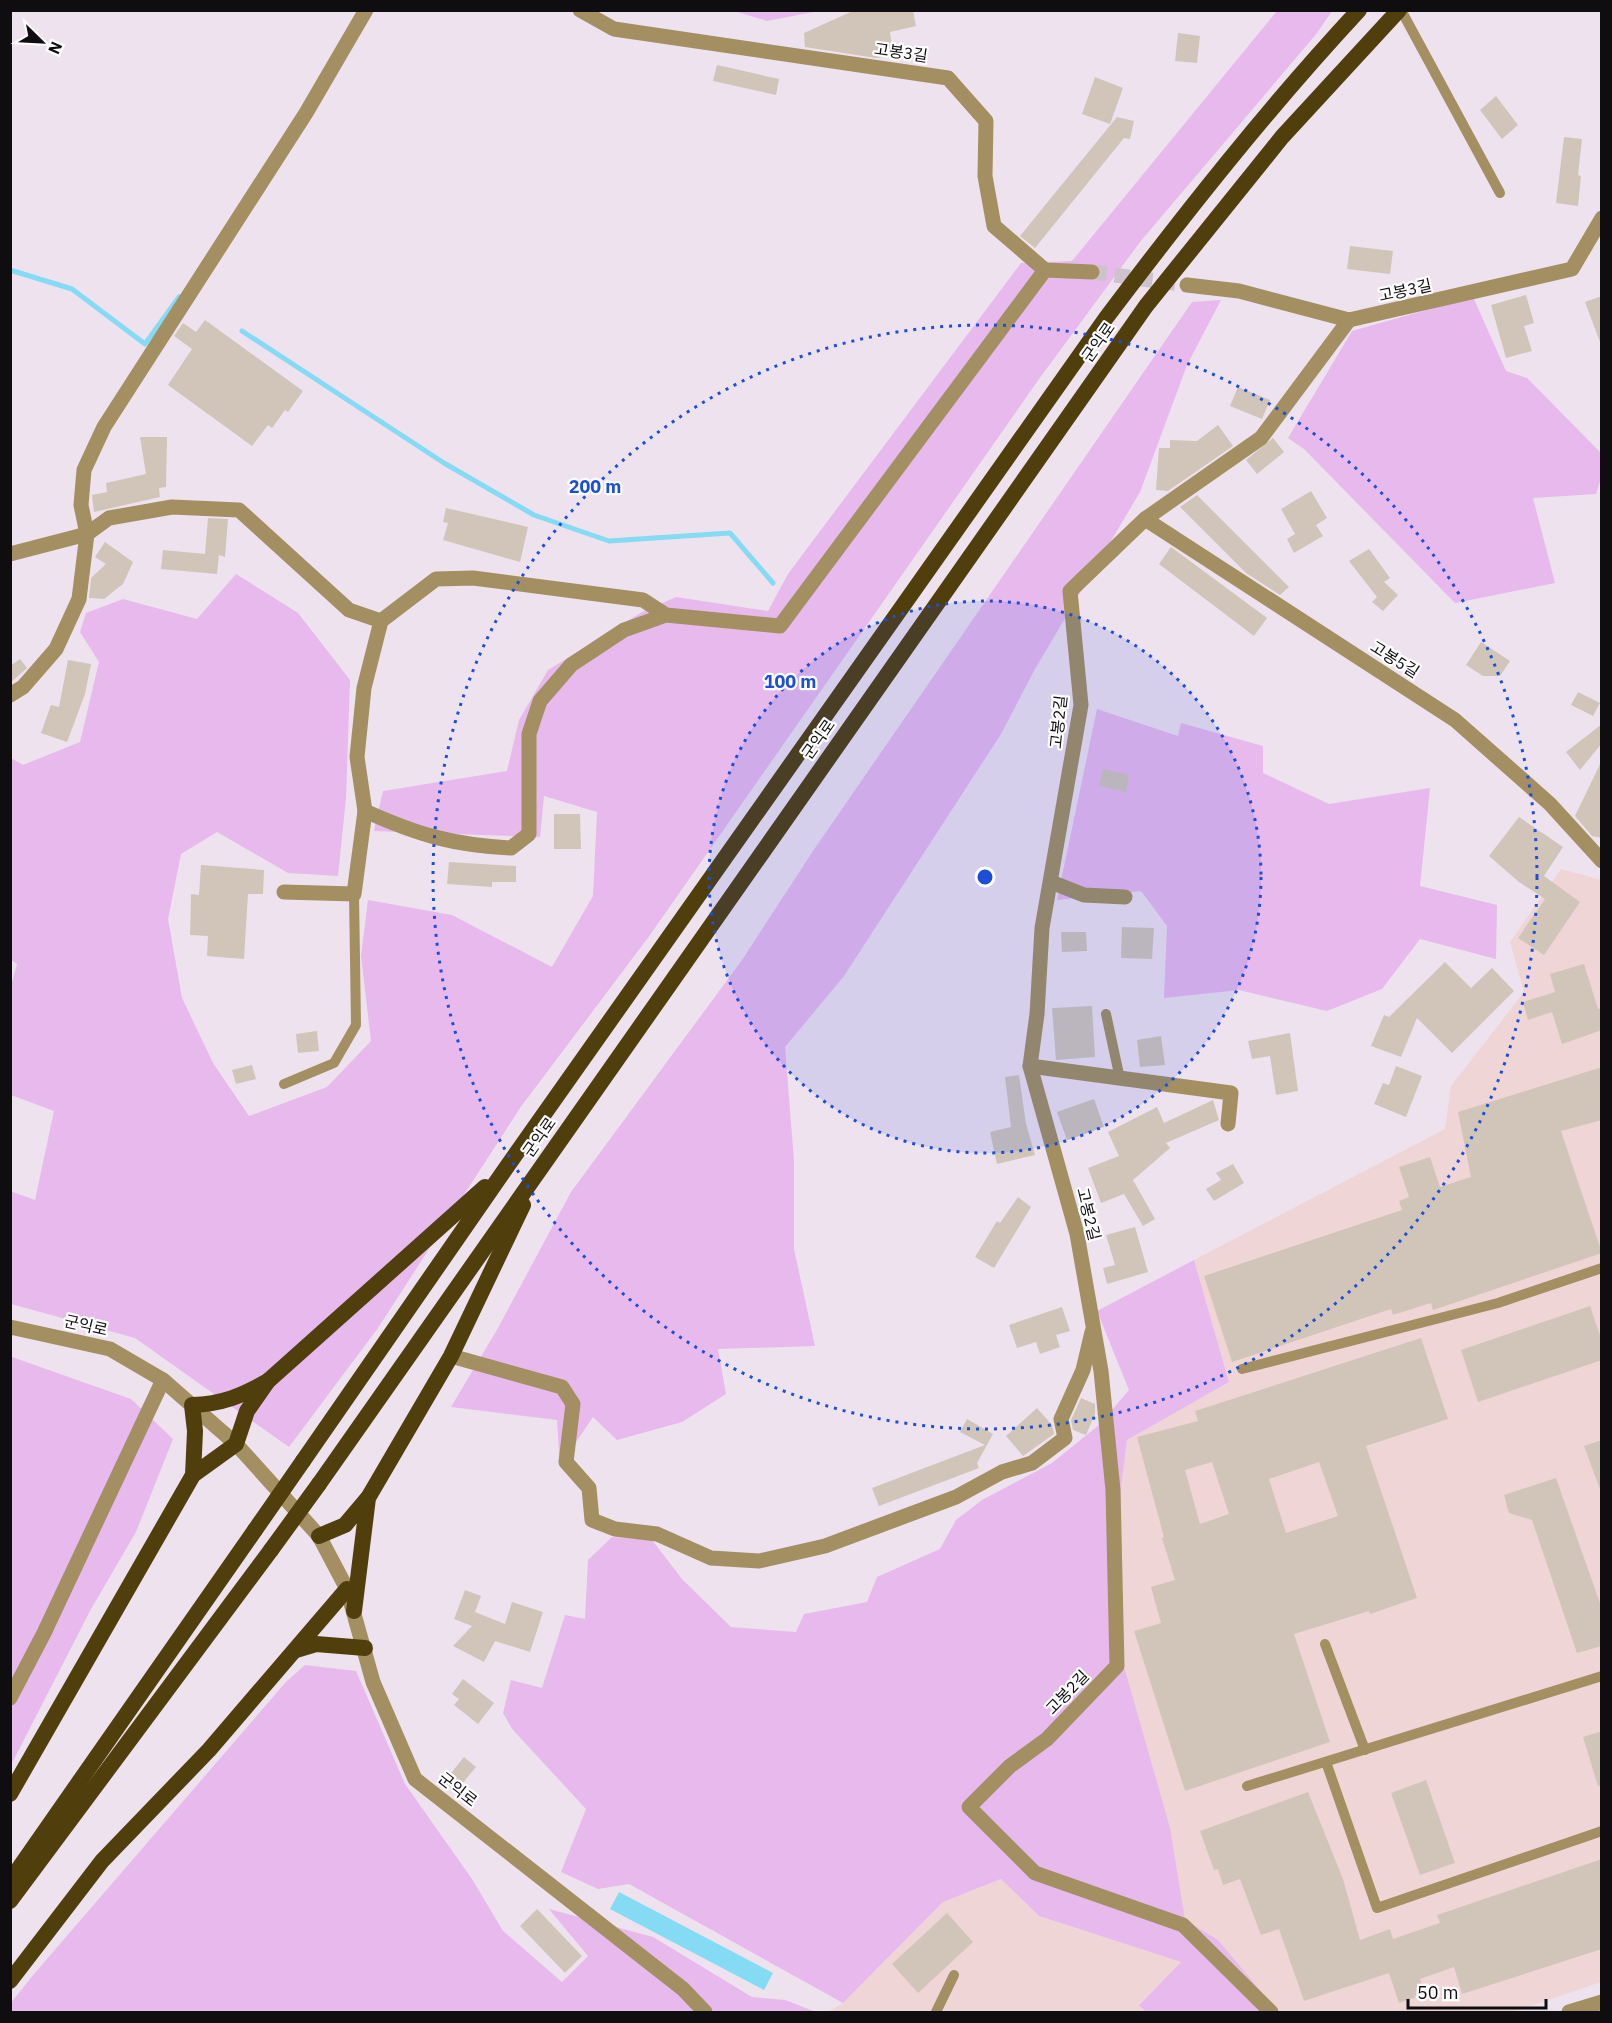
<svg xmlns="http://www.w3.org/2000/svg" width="1612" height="2023" viewBox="0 0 1612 2023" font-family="'IBM Plex Sans','Noto Sans KR',sans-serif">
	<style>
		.industrial { fill: #f0d5d6 }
		.green { fill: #e7b9ec }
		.water { fill: #84dbf3 }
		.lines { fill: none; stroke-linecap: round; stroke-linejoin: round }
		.stream { stroke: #84dbf3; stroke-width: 5 }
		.building { fill: #d1c5ba; fill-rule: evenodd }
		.minor-tunnel { stroke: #cdc2ce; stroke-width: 15; stroke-dasharray: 15 8; stroke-linecap: butt }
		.service { stroke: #a38f61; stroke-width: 10 }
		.minor { stroke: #a38f61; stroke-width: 15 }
		.tertiary { stroke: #a38f61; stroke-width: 15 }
		.trunk { stroke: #503e0d; stroke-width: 16 }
		.trunk-bridge { stroke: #503e0d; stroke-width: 16 }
		.ring { fill: none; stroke: #1d4ed8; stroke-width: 3; stroke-dasharray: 3 6 }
		.labels { text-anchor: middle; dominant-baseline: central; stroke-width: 4.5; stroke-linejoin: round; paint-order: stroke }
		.street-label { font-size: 16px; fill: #100d11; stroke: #fff }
		.centre { fill: #1d4ed8; stroke: #fff; stroke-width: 3 }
		.ring-label { font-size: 18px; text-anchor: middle; font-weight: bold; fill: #1d4ed8; stroke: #fff; stroke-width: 4.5; stroke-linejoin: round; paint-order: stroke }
	</style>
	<rect width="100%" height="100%" fill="#eee2ef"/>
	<g class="industrial">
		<polygon points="1561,869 1601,880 1601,1982 1513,2012 1278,2012 1185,1920 1182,1909 1123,1663 1121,1488 1127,1440 1229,1382 1194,1260 1445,1129 1451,1086 1524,992 1510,942"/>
		<polygon points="1002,1879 1039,1916 1181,1962 1139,2004 1146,2012 828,2012 843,2003 943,1902"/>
	</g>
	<g class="green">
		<polygon points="734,11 734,10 819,11 767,21"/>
		<polygon points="1277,11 1332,11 1317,33 1140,242 1039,379 650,935 520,1108 378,1328 289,1447 135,1338 11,1304 10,1191 35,1200 54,1111 11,1095 11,986 17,964 10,959 11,758 23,765 80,742 99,662 80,632 86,613 123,599 197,619 236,574 298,613 350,680 346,798 338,876 288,873 217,832 181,854 168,919 182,998 213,1063 249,1116 327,1087 371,1041 361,956 368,900 452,915 552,967 593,896 597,812 544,796 540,837 374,831 383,791 507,771 519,720 548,670 642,612 676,597 768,611 788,574 1021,263 1072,261"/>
		<polygon points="1473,297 1506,371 1527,378 1601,453 1601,478 1596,494 1533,498 1555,583 1455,603 1304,449 1288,438 1352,331"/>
		<polygon points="1221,300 1187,365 1140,492 1035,669 1001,734 844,976 785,1047 794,1161 794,1249 815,1346 718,1349 726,1394 682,1422 617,1440 593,1417 560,1466 557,1420 451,1407 498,1328 571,1192 742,960 813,851 1192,302"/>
		<polygon points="1097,709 1178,736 1181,723 1263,746 1263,773 1329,804 1430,788 1420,886 1497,905 1496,959 1420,939 1382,989 1327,1011 1239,990 1164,998 1167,926 1141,891 1057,900"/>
		<polygon points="1194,1260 1229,1382 1127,1440 1121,1488 1123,1663 1170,1828 1185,1920 1218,1940 1278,2012 1146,2012 1139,2005 1181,1962 1039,1916 1001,1879 943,1902 843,2003 629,1884 598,1889 561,1872 586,1809 513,1730 503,1713 511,1680 542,1688 565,1615 585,1619 588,1560 612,1537 652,1540 682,1579 731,1627 796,1632 804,1614 867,1602 877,1577 940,1549 956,1520 982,1500 1052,1463 1099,1425 1129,1390 1097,1311"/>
		<polygon points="12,1357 131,1399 173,1439 136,1532 91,1609 11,1765"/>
		<polygon points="305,1665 356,1671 405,1784 472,1879 503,1931 562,1982 588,1956 549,1909 653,1937 752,1997 785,2000 816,2012 11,2012 10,2004 34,1974 286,1682"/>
	</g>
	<polygon class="water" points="619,1892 773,1973 764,1990 610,1909"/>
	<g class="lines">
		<g class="stream">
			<polyline points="10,270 72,289 145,344 179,297"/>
			<polyline points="242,331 444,463 534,515 609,541 730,533 773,583"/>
		</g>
	</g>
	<g class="building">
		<polygon points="855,10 913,10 916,26 890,32 893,56 876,58 805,47 804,33"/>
		<polygon points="1178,33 1200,36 1197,63 1175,61"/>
		<polygon points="717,65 779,79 776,95 713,81"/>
		<polygon points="1095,77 1123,88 1110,124 1082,114"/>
		<polygon points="1496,96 1518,125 1502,139 1480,110"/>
		<polygon points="1117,117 1134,121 1130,139 1124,138 1035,248 1020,236"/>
		<polygon points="1564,137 1582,139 1578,175 1581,176 1578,206 1556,203"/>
		<polygon points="1350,246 1393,251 1390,274 1347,269"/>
		<polygon points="1526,295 1534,323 1524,326 1532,351 1506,358 1491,305"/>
		<polygon points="1602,296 1602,342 1600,342 1585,302"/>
		<polygon points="205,320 303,391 288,412 285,410 272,428 268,425 252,446 168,385 192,349 174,336 183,323 196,332"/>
		<polygon points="1238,387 1270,400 1262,419 1230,406"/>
		<polygon points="1218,425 1233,446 1168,491 1156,490 1159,448 1170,448 1170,440 1197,441"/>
		<polygon points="140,437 167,437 166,487 159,488 160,497 94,512 92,495 107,492 106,483 146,474"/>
		<polygon points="1273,438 1284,452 1257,474 1246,460"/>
		<polygon points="1311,491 1327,518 1316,525 1323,536 1294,553 1287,539 1295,534 1281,509"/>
		<polygon points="1197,495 1289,587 1280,595 1246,573 1180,507"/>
		<polygon points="446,508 528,527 520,562 443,540 448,523 443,522"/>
		<polygon points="208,518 228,519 225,557 219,555 217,574 161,569 163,550 205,554"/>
		<polygon points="105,542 133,562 123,584 104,599 89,598 91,578 106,564 95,557"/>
		<polygon points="1171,547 1267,618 1254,636 1159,564"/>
		<polygon points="1369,549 1390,578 1384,582 1398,595 1383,611 1372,602 1377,597 1349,561"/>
		<polygon points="1481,642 1510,661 1500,676 1483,676 1466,665"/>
		<polygon points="20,659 27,668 10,683 10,666"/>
		<polygon points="68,660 91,664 85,694 67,742 41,733 51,705 59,707"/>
		<polygon points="1578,692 1600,703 1593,716 1571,705"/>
		<polygon points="1602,724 1602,743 1580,770 1566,752"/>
		<polygon points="1602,760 1602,838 1592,836 1575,816"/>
		<polygon points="1103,769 1129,775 1126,792 1099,786"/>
		<polygon points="554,814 580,814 581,849 554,849"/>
		<polygon points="1519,817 1563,847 1544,876 1580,902 1544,955 1518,938 1545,899 1519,882 1489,856"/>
		<polygon points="449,862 516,866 516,882 492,882 492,887 447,884"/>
		<polygon points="201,865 264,870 263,894 248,894 244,959 207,956 208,936 190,935 191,894 199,895"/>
		<polygon points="1122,927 1154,928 1152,959 1121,958"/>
		<polygon points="1061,932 1086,932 1087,951 1062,952"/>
		<polygon points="1445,962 1471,988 1492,968 1514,991 1452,1053 1417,1018 1401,1057 1371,1046 1384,1015 1389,1017"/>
		<polygon points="1584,964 1598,1009 1602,1008 1602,1030 1562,1044 1552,1012 1528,1020 1523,1002 1555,992 1550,974"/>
		<polygon points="1092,1006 1095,1057 1056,1060 1052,1008"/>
		<polygon points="317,1031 319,1051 298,1053 296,1034"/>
		<polygon points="1290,1033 1298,1091 1276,1095 1270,1056 1252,1059 1248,1041"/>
		<polygon points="1161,1036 1165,1065 1140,1067 1137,1040"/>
		<polygon points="252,1065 256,1079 236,1084 232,1070"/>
		<polygon points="1396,1066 1422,1076 1406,1117 1374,1104 1383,1083 1389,1085"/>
		<polygon points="1602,1067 1602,1120 1561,1131 1602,1253 1433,1310 1431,1303 1393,1315 1391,1309 1232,1362 1204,1276 1402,1210 1399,1201 1409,1197 1399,1167 1430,1157 1440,1187 1471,1177 1458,1112"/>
		<polygon points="1019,1075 1026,1124 1035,1155 997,1164 990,1132 1011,1127 1005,1077"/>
		<polygon points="1094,1099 1104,1127 1067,1140 1057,1112"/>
		<polygon points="1213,1100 1219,1120 1166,1143 1170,1148 1133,1180 1155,1219 1143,1226 1124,1194 1101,1203 1088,1168 1119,1156 1108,1132 1157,1107 1164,1123"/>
		<polygon points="1233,1164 1244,1183 1214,1201 1206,1189 1221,1180 1216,1173"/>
		<polygon points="1018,1197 1031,1207 994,1268 975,1257 997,1221 1000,1223"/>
		<polygon points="1135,1227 1148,1272 1107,1284 1103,1268 1115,1265 1106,1235"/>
		<polygon points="1590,1306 1602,1341 1602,1360 1478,1402 1461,1350"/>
		<polygon points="1062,1307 1070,1331 1056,1335 1060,1347 1040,1354 1036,1342 1017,1348 1009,1325"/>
		<path d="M1421 1338 1448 1419 1366 1446 1417 1598 1370 1614 1369 1611 1294 1634 1330 1742 1185 1791 1134 1631 1161 1623 1151 1587 1175 1580 1162 1538 1164 1537 1137 1437 1198 1421 1195 1411ZM1212 1462 1229 1514 1200 1524 1185 1470ZM1319 1462 1338 1516 1286 1533 1269 1479Z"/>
		<polygon points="1081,1398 1095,1404 1095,1414 1086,1435 1073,1430 1071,1420"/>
		<polygon points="1037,1408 1052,1425 1054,1434 1023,1456 1006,1436"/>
		<polygon points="967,1419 993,1434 977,1463 979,1468 879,1506 872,1488 985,1445 960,1432"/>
		<polygon points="1602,1440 1602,1489 1600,1489 1584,1446"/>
		<polygon points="1556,1478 1602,1609 1602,1646 1577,1653 1532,1520 1509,1513 1504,1495"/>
		<polygon points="465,1590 481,1596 475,1612 505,1624 512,1602 543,1612 530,1652 495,1641 484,1662 453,1646 472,1626 454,1619"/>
		<polygon points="463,1679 494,1703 478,1724 454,1705 459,1699 452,1694"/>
		<polygon points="1602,1731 1602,1785 1598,1786 1583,1737"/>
		<polygon points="464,1757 476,1767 456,1791 444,1782"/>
		<polygon points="1426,1780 1455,1863 1420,1875 1391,1793"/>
		<polygon points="1308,1792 1343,1879 1360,1940 1390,1929 1393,1939 1440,1923 1437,1915 1602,1859 1602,1949 1462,1994 1454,1967 1420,1979 1425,1994 1399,2003 1389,1973 1304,2001 1279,1929 1261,1935 1240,1879 1223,1885 1218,1869 1214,1870 1200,1831"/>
		<polygon points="537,1909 582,1956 565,1973 520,1926"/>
		<polygon points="947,1913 973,1942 918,1993 892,1964"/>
	</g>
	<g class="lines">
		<polyline class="minor-tunnel" points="1092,272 1187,285"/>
		<g class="service">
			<polyline points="1401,10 1500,193"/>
			<polyline points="1106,1014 1120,1079"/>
			<polyline points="284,1084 334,1063 356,1025 354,894"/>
			<polyline points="1242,1369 1498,1303 1602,1268"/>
			<polyline points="1325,1644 1365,1750"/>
			<polyline points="1326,1762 1377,1908 1602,1831"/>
			<polyline points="1247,1786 1602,1676"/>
			<polyline points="936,2012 954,1975"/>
		</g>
		<g class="minor">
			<polyline points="580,10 614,29 948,78 986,121 985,176 994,226 1045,270 1092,272"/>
			<polyline points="1187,285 1239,291 1349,320 1572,269 1602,218"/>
			<polyline points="1145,519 1455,720 1550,804 1602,861"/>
			<polyline points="10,554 87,534 109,518 172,507 239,510 349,610 381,621"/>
			<path d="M666 615 624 630 571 665 540 701 529 734V834L511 848C453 845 418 835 365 811L357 757 364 688 381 621 436 579 473 578 643 600 666 615 780 626 1045 270"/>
			<polyline points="10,695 23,687 56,649 79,599 87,534 81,505 84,470 104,427 306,113 366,10"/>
			<polyline points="1051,882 1084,895 1125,897"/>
			<polyline points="284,892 354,894 365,811"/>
			<polyline points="1030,1066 1231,1093 1228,1124"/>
			<polyline points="10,1327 110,1349 163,1380 236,1444 319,1536 347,1589 373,1682 415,1779 683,1989 705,2012"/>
			<polyline points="451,1356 562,1387 573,1404 566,1462 589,1488 592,1520 615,1529 657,1534 711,1558 759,1561 825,1546 956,1497 1002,1472 1032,1463 1065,1438 1061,1419 1083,1370 1092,1332"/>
			<polyline points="10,1698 44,1633 163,1380"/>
			<polyline points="1271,2012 1183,1925 1035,1873 969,1807 1010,1766 1047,1739 1117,1666 1113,1490 1101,1371 1077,1234 1030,1066 1037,1014 1042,928 1081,705 1070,591 1145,519 1261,438 1349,320"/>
		</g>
		<polyline class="tertiary" points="1569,2012 1602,2002"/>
		<g class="trunk">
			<path d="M303 1461 506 1168 1106 318C1186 212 1268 108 1359 10"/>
			<path d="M193 1475 195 1431 192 1405C222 1404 242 1396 268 1381L485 1187"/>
			<polyline points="319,1484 1146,306 1282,137 1399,10"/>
			<polyline points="319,1536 345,1525 367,1499"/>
			<polyline points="354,1611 368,1498 451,1356 523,1205"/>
			<polyline points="296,1650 316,1644 365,1648"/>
			<polyline points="10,1794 193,1475 236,1444 247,1411 268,1381"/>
			<polyline points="10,1881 255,1530"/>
			<polyline points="10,1901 271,1550"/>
			<polyline points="10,1981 102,1861 209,1750 347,1589"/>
		</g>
		<g class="trunk-bridge">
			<polyline points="255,1530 303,1461"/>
			<polyline points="271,1550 319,1484"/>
		</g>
	</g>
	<circle cx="985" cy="877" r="276" fill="#1d4ed8" fill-opacity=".12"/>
	<g class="ring">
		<circle cx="985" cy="877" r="276"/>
		<circle cx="985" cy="877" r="552"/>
	</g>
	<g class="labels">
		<g class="street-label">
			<text transform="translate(901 52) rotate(8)">고봉3길</text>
			<text transform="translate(1405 290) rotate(-12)">고봉3길</text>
			<text transform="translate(1098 342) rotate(-55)">군익로</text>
			<text transform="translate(1395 659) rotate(32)">고봉5길</text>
			<text transform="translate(1058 722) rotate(-84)">고봉2길</text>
			<text transform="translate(818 739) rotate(-55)">군익로</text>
			<text transform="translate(539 1137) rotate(-55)">군익로</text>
			<text transform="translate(1089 1214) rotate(76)">고봉2길</text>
			<text transform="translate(86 1325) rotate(13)">군익로</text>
			<text transform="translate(1067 1692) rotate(-46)">고봉2길</text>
			<text transform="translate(458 1789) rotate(38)">군익로</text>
		</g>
	</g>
	<circle cx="985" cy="877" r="9" class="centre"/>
	<g class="ring-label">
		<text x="595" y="493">200 m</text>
		<text x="790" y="688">100 m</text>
	</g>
	<rect width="1612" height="2023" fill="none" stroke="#100d11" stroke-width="24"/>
	<g transform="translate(42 42) rotate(114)" stroke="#ffffff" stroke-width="4.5" paint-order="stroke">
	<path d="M0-4.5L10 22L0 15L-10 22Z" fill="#100d11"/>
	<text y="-9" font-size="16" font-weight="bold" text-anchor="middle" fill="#100d11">N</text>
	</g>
	<path d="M1408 1999v9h138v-9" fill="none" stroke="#100d11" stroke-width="3"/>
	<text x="1417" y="1999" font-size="18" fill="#100d11" stroke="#ffffff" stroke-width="4.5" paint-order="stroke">50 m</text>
</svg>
